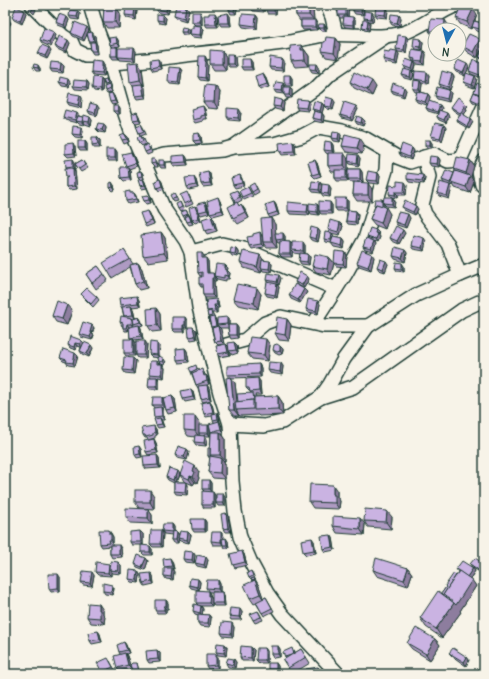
<svg xmlns="http://www.w3.org/2000/svg" width="489" height="679" viewBox="0 0 489 679" font-family="Delius,sans-serif">
	<style>
		.lines { fill: none; stroke-linecap: round; stroke-linejoin: round }
		.minor-casing { stroke: #1f3d34; stroke-width: 16 }
		.minor { stroke: #f7f3e8; stroke-width: 13 }
		.wall { fill: #ae9ac2; stroke: #1f3d34 }
		.shaded-wall { fill: #8d7d9e; stroke: #1f3d34 }
		.building { fill: #cab3e2; stroke: #1f3d34 }
	</style>
	<rect width="100%" height="100%" fill="#f7f3e8"/>
	<filter id="ink" filterUnits="userSpaceOnUse"><feTurbulence type="fractalNoise" baseFrequency=".025" numOctaves="2"/><feDisplacementMap in="SourceGraphic" scale="8" xChannelSelector="R" yChannelSelector="G"/><feConvolveMatrix kernelMatrix="1 2 1 2 8 2 1 2 1" color-interpolation-filters="sRGB"/></filter>
	<g filter="url(#ink)">
		<g class="lines">
			<defs>
				<g id="minor">
					<polyline points="32,5 63,36 71,41 75,50 85,55 106,55"/>
					<polyline points="90,5 98,32 110,63 122,105 133,137 164,209 186,241 191,252 199,307 220,393 230,424 232,481 235,511 240,537 251,563 267,593 282,614 338,674"/>
					<polyline points="327,5 332,17 336,34"/>
					<path d="M110 63C139 62 167 57 195 54 224 51 253 47 283 43 297 41 310 37 324 35 351 32 377 40 403 33 423 27 438 12 457 5"/>
					<polyline points="233,147 274,144 302,136 319,127 342,131 366,139 397,157 410,162 434,154 448,161 460,160 484,106"/>
					<polyline points="424,157 429,177 422,205 425,214 448,244 460,275"/>
					<polyline points="484,161 479,172 482,185 484,186"/>
					<polyline points="145,164 153,158 164,155 222,150 233,147 317,87 331,73 386,36"/>
					<polyline points="191,252 222,244 244,249 336,289"/>
					<polyline points="314,323 345,275 365,239 386,170 387,152"/>
					<polyline points="219,347 245,340 265,323 281,317 324,326 368,326"/>
					<polyline points="321,397 353,387 462,310 479,302 484,301"/>
					<polyline points="230,424 264,426 282,422 321,397 330,384 344,359 368,326 416,295 460,275 484,265"/>
				</g>
			</defs>
			<use href="#minor" class="minor-casing"/>
			<use href="#minor" class="minor"/>
		</g>
		<g class="wall">
			<polygon points="59,5 70,5 70,7 60,6"/>
			<polygon points="102,5 109,5 109,7 116,7 120,13 119,28 107,28 103,22 104,10 102,8"/>
			<polygon points="157,5 170,5 168,14 159,13 156,9"/>
			<polygon points="252,5 265,5 264,12 253,11 251,8"/>
			<polygon points="277,5 276,14 268,14 266,11"/>
			<polygon points="279,5 291,5 291,7 281,7"/>
			<polygon points="296,5 319,7 319,11 314,11 313,9 314,20 317,23 317,30 303,30 301,27 301,21 300,21 296,15"/>
			<polygon points="349,5 348,16 355,20 355,28 345,27 343,24 344,18 340,18 338,15"/>
			<polygon points="354,5 362,5 364,7 363,15 355,14 353,11"/>
			<polygon points="383,5 392,5 392,7 384,6"/>
			<polygon points="399,5 408,5 407,7 400,7"/>
			<polygon points="186,6 189,10 186,21 176,18 174,15"/>
			<polygon points="235,6 237,9 236,14 231,14 229,10"/>
			<polygon points="386,7 388,10 387,18 377,17 375,14"/>
			<polygon points="137,10 136,20 127,18 125,15"/>
			<polygon points="78,11 80,14 79,20 71,19 69,16"/>
			<polygon points="200,12 202,16 202,25 195,25 192,22"/>
			<polygon points="26,13 22,24 14,20 12,17"/>
			<polygon points="256,15 258,18 257,29 243,27 241,24"/>
			<polygon points="374,15 373,22 369,21 370,23 369,31 364,30 362,27 365,20 364,18"/>
			<polygon points="399,15 401,18 400,26 392,25 390,22"/>
			<polygon points="477,15 475,21 482,23 484,26 482,33 475,30 472,27 474,23 471,29 460,24 456,18"/>
			<polygon points="217,16 218,27 207,27 205,24"/>
			<polygon points="230,16 231,26 221,26 219,23"/>
			<polygon points="67,17 69,20 66,28 58,25 56,22"/>
			<polygon points="166,18 165,24 159,23 157,20"/>
			<polygon points="449,26 435,30 435,37 434,37 429,31"/>
			<polygon points="326,27 326,31 321,31 318,28"/>
			<polygon points="193,28 204,29 202,38 192,37 190,34"/>
			<polygon points="89,30 88,33 95,36 96,43 97,45 98,54 93,54 91,51 90,43 89,41 87,34 84,41 73,36 71,33"/>
			<polygon points="189,31 188,35 183,35 181,32"/>
			<polygon points="54,32 56,35 51,47 42,43 40,40"/>
			<polygon points="406,36 408,39 406,53 398,52 396,49"/>
			<polygon points="116,37 118,40 120,46 115,47 117,47 118,49 136,51 135,61 120,60 119,58 119,59 113,59 111,56 112,47 110,45"/>
			<polygon points="336,38 340,44 338,59 326,57 322,51"/>
			<polygon points="421,39 423,42 422,50 415,49 413,46"/>
			<polygon points="480,39 484,45 477,58 467,52 462,46"/>
			<polygon points="70,43 66,53 57,49 55,46"/>
			<polygon points="301,45 309,56 309,66 295,67 291,61"/>
			<polygon points="484,47 484,61 482,60 479,57"/>
			<polygon points="51,51 47,59 40,56 38,53"/>
			<polygon points="222,51 226,57 226,70 214,70 210,64"/>
			<polygon points="424,51 426,54 425,65 416,64 415,62 413,62 416,65 414,72 411,71 414,74 412,80 404,78 402,75 406,69 404,66 413,61 411,58"/>
			<polygon points="399,54 397,65 385,63 383,59"/>
			<polygon points="445,54 456,54 454,60 447,57"/>
			<polygon points="205,56 207,60 207,63 208,65 207,81 200,80 198,77"/>
			<polygon points="235,57 236,67 229,67 227,64"/>
			<polygon points="282,59 284,62 283,71 271,70 269,67"/>
			<polygon points="160,62 161,69 153,71 151,68"/>
			<polygon points="252,62 253,70 243,70 241,67"/>
			<polygon points="104,64 104,67 105,69 104,76 93,75 91,72"/>
			<polygon points="484,64 482,78 471,74 469,71"/>
			<polygon points="64,66 63,73 52,72 50,69"/>
			<polygon points="33,67 40,68 40,71 36,71"/>
			<polygon points="319,67 319,73 312,72 310,69"/>
			<polygon points="469,67 465,76 456,72 454,69"/>
			<polygon points="142,68 146,98 137,99 135,96 133,86 130,82"/>
			<polygon points="180,68 182,71 180,85 170,84 168,81"/>
			<polygon points="263,73 265,76 269,87 260,90 258,87"/>
			<polygon points="452,74 454,77 450,90 441,87 439,84"/>
			<polygon points="429,75 428,84 421,83 422,84 421,92 428,94 430,97 429,101 442,108 441,111 449,116 446,123 439,120 437,117 438,114 428,111 426,108 427,105 417,102 415,99 417,92 415,92 413,89 415,81 414,79"/>
			<polygon points="101,78 103,80 106,79 109,82 112,92 107,94 105,91 105,86 103,82 102,92 94,91 92,88"/>
			<polygon points="292,78 292,86 286,86 284,82"/>
			<polygon points="477,79 474,88 466,85 464,82"/>
			<polygon points="87,81 89,84 88,90 75,89 73,86"/>
			<polygon points="59,82 70,82 69,87 62,86"/>
			<polygon points="350,82 376,87 372,96 354,88"/>
			<polygon points="215,86 220,92 218,109 208,108 203,102"/>
			<polygon points="285,86 285,87 292,90 292,98 286,98 284,94 276,93 274,90"/>
			<polygon points="484,86 484,102 482,106 473,102 471,99 474,92"/>
			<polygon points="391,90 406,90 404,97 393,93"/>
			<polygon points="449,90 451,93 449,102 437,99 435,96"/>
			<polygon points="80,95 82,98 81,108 69,105 67,102"/>
			<polygon points="114,96 117,104 112,105 110,102"/>
			<polygon points="335,102 333,110 327,109 324,106"/>
			<polygon points="284,103 283,111 275,109 273,106"/>
			<polygon points="310,103 308,111 298,110 296,107"/>
			<polygon points="322,103 324,106 322,113 324,116 323,123 314,121 312,118 314,111 312,109"/>
			<polygon points="118,106 120,109 120,114 116,114 113,111"/>
			<polygon points="468,106 466,108 467,110 464,115 473,122 469,129 459,123 457,120 460,115 453,110 451,107"/>
			<polygon points="99,108 97,116 90,114 88,111"/>
			<polygon points="205,109 207,119 203,119 203,121 195,123 193,120"/>
			<polygon points="358,109 352,121 342,118 340,115"/>
			<polygon points="241,112 240,121 229,120 227,117"/>
			<polygon points="79,116 92,120 91,126 85,124 84,123 84,125 79,124 77,122 77,123 65,120 63,117"/>
			<polygon points="139,116 141,122 136,123 133,120"/>
			<polygon points="362,118 365,121 363,126 357,124 355,121"/>
			<polygon points="104,124 106,128 105,133 99,132 96,129"/>
			<polygon points="141,124 143,127 146,134 141,136 144,139 146,144 142,146 139,143 141,136 139,133"/>
			<polygon points="444,125 446,128 442,141 433,139 431,136"/>
			<polygon points="83,130 82,138 75,137 72,134"/>
			<polygon points="341,135 340,142 334,141 332,138"/>
			<polygon points="201,136 202,143 196,144 193,141"/>
			<polygon points="128,137 129,142 124,144 122,140"/>
			<polygon points="100,140 100,148 94,148 92,145"/>
			<polygon points="85,141 87,144 87,151 80,151 78,148"/>
			<polygon points="293,141 295,144 296,154 282,155 280,152"/>
			<polygon points="331,142 333,145 334,153 348,159 348,169 360,169 362,172 363,182 357,182 372,189 372,201 357,201 353,195 354,182 350,182 348,179 348,171 347,172 348,173 348,181 337,181 335,178 335,172 332,172 328,166 328,154 326,153 324,150"/>
			<polygon points="432,143 432,148 427,148 425,145"/>
			<polygon points="364,144 362,154 346,152 342,146"/>
			<polygon points="75,147 76,156 68,157 65,154"/>
			<polygon points="150,147 152,153 147,155 145,152"/>
			<polygon points="412,148 414,151 411,160 401,156 399,153"/>
			<polygon points="115,149 117,152 117,161 108,161 106,158"/>
			<polygon points="131,152 133,155 137,166 129,169 130,170 131,180 124,181 121,178 126,167 126,166"/>
			<polygon points="185,155 187,158 188,165 174,166 172,163"/>
			<polygon points="438,157 440,160 439,167 431,166 429,163"/>
			<polygon points="360,158 359,166 350,164 348,161"/>
			<polygon points="155,159 157,162 158,167 154,167 151,164"/>
			<polygon points="82,160 88,168 81,172 75,164"/>
			<polygon points="164,160 166,163 166,168 161,168 159,165"/>
			<polygon points="470,160 474,166 471,177 474,182 470,193 455,188 453,184 452,186 451,186 452,188 449,199 439,196 437,193 444,183 442,180 454,173 455,171 454,169"/>
			<polygon points="75,162 75,169 74,169 75,171 77,189 69,190 66,187 66,177 67,168 66,167"/>
			<polygon points="317,163 321,176 315,178 312,175"/>
			<polygon points="141,171 143,174 144,179 143,179 145,182 147,188 142,189 140,186 140,179 138,177"/>
			<polygon points="208,171 210,174 212,186 203,187 201,184"/>
			<polygon points="378,173 380,176 379,184 369,183 366,180"/>
			<polygon points="240,175 242,179 244,186 235,188 233,185"/>
			<polygon points="425,178 424,184 409,182 407,179"/>
			<polygon points="160,179 162,182 164,189 159,191 157,188"/>
			<polygon points="196,180 198,188 189,190 187,187"/>
			<polygon points="320,182 322,185 331,188 330,197 323,196 321,193 322,185 321,193 313,192 311,189"/>
			<polygon points="114,185 115,190 113,191 110,188"/>
			<polygon points="407,185 406,195 398,195 397,198 391,197 389,194 397,186"/>
			<polygon points="256,186 259,192 254,195 252,192"/>
			<polygon points="248,187 253,196 244,200 242,197"/>
			<polygon points="237,190 242,200 237,203 239,205 246,211 249,218 238,224 233,218 235,203 234,200"/>
			<polygon points="131,193 134,193 136,196 138,202 128,204 126,201"/>
			<polygon points="148,195 150,198 151,203 146,204 144,201"/>
			<polygon points="189,195 193,204 186,207 184,204"/>
			<polygon points="176,197 178,201 174,202 172,199"/>
			<polygon points="392,197 395,201 394,207 386,206 384,204 384,207 390,214 385,229 375,225 370,219 375,206 384,201"/>
			<polygon points="220,201 224,213 213,216 210,213"/>
			<polygon points="348,201 348,210 356,211 358,214 357,225 348,224 346,221 347,211 337,211 335,208"/>
			<polygon points="180,202 184,210 180,212 178,209"/>
			<polygon points="274,202 276,205 279,215 270,218 268,215"/>
			<polygon points="308,204 309,206 319,206 332,205 332,214 321,214 319,211 319,215 311,214 310,212 309,215 290,214 288,211"/>
			<polygon points="207,205 209,213 201,215 199,212"/>
			<polygon points="195,206 198,209 201,221 195,223 192,220"/>
			<polygon points="402,207 418,209 415,215 404,210"/>
			<polygon points="148,211 150,214 154,224 146,227 144,224"/>
			<polygon points="188,213 193,224 189,225 187,222 186,219 185,219 183,216"/>
			<polygon points="211,216 214,219 217,231 207,234 205,231"/>
			<polygon points="410,218 406,228 397,225 395,222"/>
			<polygon points="340,223 343,226 340,235 330,233 328,229"/>
			<polygon points="275,224 275,233 285,236 285,242 290,242 292,244 305,245 305,254 308,254 310,257 309,265 301,264 299,261 300,254 294,253 292,251 292,257 282,257 279,254 280,243 278,243 276,240 277,248 267,248 263,243 264,247 251,249 249,246 262,236"/>
			<polygon points="318,229 320,232 318,242 311,240 309,237"/>
			<polygon points="376,230 379,233 378,234 380,237 378,242 376,241 375,242 376,244 373,252 365,250 363,247 368,239 367,237"/>
			<polygon points="161,232 165,238 168,259 148,262 143,256"/>
			<polygon points="332,233 334,237 343,239 345,242 344,249 334,247 331,243 326,242 324,239"/>
			<polygon points="405,233 399,244 392,241 390,238"/>
			<polygon points="426,241 424,251 413,249 411,246"/>
			<polygon points="236,248 238,251 238,257 232,256 230,253"/>
			<polygon points="124,250 133,264 138,263 142,269 147,288 139,290 135,284 130,267 112,278 108,271"/>
			<polygon points="405,250 407,253 405,262 395,259 393,256"/>
			<polygon points="345,252 347,255 346,267 336,266 334,263"/>
			<polygon points="202,253 204,256 204,258 208,261 209,273 215,274 228,268 227,270 230,273 229,279 226,279 226,281 217,279 216,278 216,281 214,281 215,298 205,298 203,295 203,287 201,287 199,284 202,277 202,276 200,276 198,273"/>
			<polygon points="260,255 263,260 272,264 271,272 263,271 262,269 261,273 244,268 240,262"/>
			<polygon points="329,257 334,263 331,275 316,272 312,266"/>
			<polygon points="374,257 371,270 359,266 357,263"/>
			<polygon points="388,264 385,272 379,270 377,267"/>
			<polygon points="98,266 108,280 96,289 86,274"/>
			<polygon points="404,266 404,272 397,271 395,268"/>
			<polygon points="307,276 309,279 304,288 297,285 295,282"/>
			<polygon points="281,278 279,285 277,285 279,287 277,298 267,296 265,293 269,283 267,280"/>
			<polygon points="307,292 300,303 291,299 289,295"/>
			<polygon points="81,294 97,297 99,300 93,307 83,297"/>
			<polygon points="261,294 258,309 238,305 233,299"/>
			<polygon points="139,300 140,306 132,307 133,309 135,318 139,317 141,320 143,325 140,326 141,328 143,339 134,340 135,342 135,356 126,356 124,353 132,339 130,338 129,327 128,331 125,331 123,328 123,326 122,326 120,322 124,317 122,308 120,305"/>
			<polygon points="218,302 219,308 217,308 217,313 212,313 214,317 216,320 217,325 227,317 229,320 229,325 236,325 238,328 238,338 231,339 229,335 228,328 220,328 224,344 218,345 215,342 212,329 211,327 208,317 208,312 207,311"/>
			<polygon points="320,304 318,314 308,312 306,309"/>
			<polygon points="156,308 160,314 161,331 152,332 148,326"/>
			<polygon points="72,311 67,325 56,322 52,316"/>
			<polygon points="287,319 291,325 289,341 279,340 275,333"/>
			<polygon points="187,320 187,328 185,328 185,332 175,332 172,329"/>
			<polygon points="92,325 94,328 92,334 94,335 92,340 81,337 79,334"/>
			<polygon points="193,327 196,330 197,339 191,340 189,337"/>
			<polygon points="81,340 83,343 93,348 89,357 82,354 80,351 81,347 77,346 76,350 70,348 68,345"/>
			<polygon points="147,344 146,358 138,358 136,355"/>
			<polygon points="226,344 228,346 237,345 238,353 232,355 230,352 230,355 220,357 218,354"/>
			<polygon points="270,345 268,361 252,359 247,353"/>
			<polygon points="160,346 159,357 166,362 165,364 163,365 165,368 164,378 158,377 159,380 159,389 150,389 148,386 151,377 149,374 157,361 159,364 161,364 159,362 159,358 152,357 149,354"/>
			<polygon points="280,346 283,349 282,354 279,355 275,353 273,350"/>
			<polygon points="185,348 187,351 189,362 179,363 177,360"/>
			<polygon points="78,356 75,366 68,365 66,362 63,361 60,358"/>
			<polygon points="133,358 136,361 134,374 125,373 123,370"/>
			<polygon points="259,364 261,368 261,377 231,378 235,383 237,402 251,393 250,391 249,391 246,388 260,381 261,395 255,395 256,397 278,396 282,402 283,415 259,416 258,415 240,416 238,414 239,416 234,416 229,410 229,378 227,375"/>
			<polygon points="283,366 282,375 270,373 268,370"/>
			<polygon points="198,368 199,370 204,372 205,375 206,375 208,378 209,384 207,385 209,388 211,400 203,402 201,399 198,388 196,385 191,372"/>
			<polygon points="193,392 195,400 185,402 183,399"/>
			<polygon points="172,396 175,399 177,412 168,414 166,410 164,402 164,408 162,408 163,410 164,420 161,420 164,427 158,428 156,425 155,419 154,417 154,408 152,405 162,397 164,400"/>
			<polygon points="210,401 212,404 214,413 217,413 219,416 220,423 224,432 221,433 225,438 225,461 224,461 225,464 225,479 213,478 208,472 210,459 208,456 210,448 211,432 214,422 213,420 212,416 206,417 204,414"/>
			<polygon points="200,423 199,425 210,428 210,436 203,436 205,436 207,439 206,446 196,445 194,442 195,437 188,436 184,430"/>
			<polygon points="156,429 157,435 155,436 155,438 148,440 147,438 145,438 143,435"/>
			<polygon points="154,439 156,443 158,453 148,455 146,452"/>
			<polygon points="141,449 142,457 137,458 135,455"/>
			<polygon points="189,452 187,460 177,458 175,455"/>
			<polygon points="157,455 159,458 160,468 146,469 144,466"/>
			<polygon points="199,472 198,476 199,478 197,483 195,482 193,485 184,481 180,475 178,480 176,480 176,482 186,482 188,485 187,495 176,494 174,491 174,483 168,480 166,477 180,474"/>
			<polygon points="209,480 211,483 211,492 215,495 215,508 204,508 202,505 204,491 202,489"/>
			<polygon points="337,491 337,497 340,501 339,509 313,508 309,502"/>
			<polygon points="154,496 154,509 139,508 135,502"/>
			<polygon points="225,497 225,506 218,506 216,503"/>
			<polygon points="148,509 152,515 152,524 130,523 126,517"/>
			<polygon points="228,516 231,532 225,532 223,529"/>
			<polygon points="392,517 391,529 368,527 364,521"/>
			<polygon points="204,519 206,522 206,532 194,532 192,529"/>
			<polygon points="172,524 174,527 174,531 177,532 179,535 188,532 191,535 189,543 180,541 178,539 178,543 173,543 171,540 172,535 164,534 162,531"/>
			<polygon points="365,524 364,535 337,533 333,526"/>
			<polygon points="140,531 143,534 143,545 132,545 130,542"/>
			<polygon points="111,533 113,537 113,543 112,543 112,545 121,548 122,557 112,558 110,554 110,546 102,547 100,544"/>
			<polygon points="163,533 162,547 153,547 150,544"/>
			<polygon points="331,535 333,538 335,550 325,552 323,549"/>
			<polygon points="224,536 223,538 228,541 229,548 225,548 223,544 223,545 213,545 211,541"/>
			<polygon points="314,541 316,553 306,555 303,552"/>
			<polygon points="152,549 152,555 144,555 141,552"/>
			<polygon points="193,552 195,555 194,563 185,562 183,559"/>
			<polygon points="244,554 247,565 235,568 233,565"/>
			<polygon points="146,558 148,561 145,570 137,567 135,564"/>
			<polygon points="208,560 206,568 197,566 195,563"/>
			<polygon points="172,561 174,569 172,569 174,572 173,580 166,579 164,576 165,568 164,567"/>
			<polygon points="109,564 110,566 121,565 121,574 112,573 111,571 111,576 98,575 95,572"/>
			<polygon points="470,564 484,564 484,575 472,567"/>
			<polygon points="408,568 412,574 408,586 377,576 373,570"/>
			<polygon points="473,568 475,571 470,579 476,586 460,611 461,612 442,638 426,627 420,618 441,594 446,587 445,586 456,575 458,572 456,569"/>
			<polygon points="138,571 140,575 139,583 132,582 129,579"/>
			<polygon points="251,571 253,574 255,579 259,586 263,598 266,597 274,611 264,616 256,603 254,604 250,598 252,581 249,578"/>
			<polygon points="151,573 153,576 154,584 145,586 143,583"/>
			<polygon points="94,575 92,586 83,585 81,582"/>
			<polygon points="60,577 60,591 51,592 49,589"/>
			<polygon points="198,579 200,582 199,590 191,588 189,585"/>
			<polygon points="218,580 220,584 220,592 222,592 224,595 225,606 214,606 212,603 217,592 209,592 206,588"/>
			<polygon points="114,588 113,595 105,594 103,591"/>
			<polygon points="208,591 210,594 210,596 212,599 212,606 200,606 201,606 203,609 202,615 209,615 211,618 210,627 200,626 198,623 198,615 195,614 193,611 198,605 196,603"/>
			<polygon points="166,600 168,603 168,609 166,609 166,613 157,613 155,610"/>
			<polygon points="103,610 103,614 105,616 104,624 91,623 87,617"/>
			<polygon points="258,611 260,614 263,620 255,623 253,620"/>
			<polygon points="242,612 241,620 231,620 229,616"/>
			<polygon points="234,627 233,637 223,636 221,633"/>
			<polygon points="98,631 100,634 102,642 92,644 90,641"/>
			<polygon points="435,639 440,645 430,660 412,649 407,643"/>
			<polygon points="124,642 126,645 129,653 126,654 127,656 131,668 119,671 117,668 120,654 119,652"/>
			<polygon points="225,644 227,647 226,656 218,655 216,652"/>
			<polygon points="278,646 280,649 280,657 273,658 271,654"/>
			<polygon points="265,648 267,651 267,663 259,663 256,660"/>
			<polygon points="301,649 310,663 292,674 288,668 286,658 285,657 295,651 295,653"/>
			<polygon points="157,650 160,653 160,662 149,663 147,660"/>
			<polygon points="254,650 253,661 242,661 240,657"/>
			<polygon points="449,653 467,657 469,660 466,666 452,656"/>
			<polygon points="218,657 218,668 208,669 206,666"/>
			<polygon points="110,661 115,670 107,674 103,674 102,672"/>
			<polygon points="236,662 235,668 228,667 226,663"/>
			<polygon points="136,663 138,666 139,671 137,673 134,673 132,670"/>
			<polygon points="276,663 278,666 278,672 270,672 268,669"/>
		</g>
		<g class="shaded-wall">
			<polygon points="167,5 170,5 168,14 166,11"/>
			<polygon points="262,5 265,5 264,12 262,9"/>
			<polygon points="275,5 277,5 276,14 274,11"/>
			<polygon points="309,5 313,5 312,8 313,9 314,21 309,15"/>
			<polygon points="317,5 318,5 319,7 319,11 316,8"/>
			<polygon points="346,5 349,5 348,18 346,15"/>
			<polygon points="362,5 364,7 363,15 361,12"/>
			<polygon points="186,6 189,10 186,21 184,18"/>
			<polygon points="235,6 237,9 236,14 234,11"/>
			<polygon points="34,7 36,10 34,14 31,11"/>
			<polygon points="116,7 120,13 119,28 115,22"/>
			<polygon points="135,7 137,10 136,20 134,16"/>
			<polygon points="386,7 388,10 387,18 385,15"/>
			<polygon points="473,9 477,15 471,29 467,22"/>
			<polygon points="24,10 26,13 22,24 20,21"/>
			<polygon points="78,11 80,14 79,20 77,17"/>
			<polygon points="200,12 202,16 202,25 200,22"/>
			<polygon points="372,12 374,15 373,22 371,19"/>
			<polygon points="215,13 217,16 218,27 216,24"/>
			<polygon points="228,13 230,16 231,26 229,23"/>
			<polygon points="163,15 166,18 165,24 163,21"/>
			<polygon points="256,15 258,18 257,29 255,26"/>
			<polygon points="399,15 401,18 400,26 397,23"/>
			<polygon points="67,17 69,20 66,28 64,25"/>
			<polygon points="353,17 355,20 355,28 353,25"/>
			<polygon points="9,20 11,23 7,30 5,27"/>
			<polygon points="315,20 317,23 317,30 315,27"/>
			<polygon points="368,20 370,23 369,31 367,28"/>
			<polygon points="445,20 449,26 448,30 444,30"/>
			<polygon points="482,23 484,26 482,33 480,29"/>
			<polygon points="324,24 326,27 326,31 324,28"/>
			<polygon points="201,26 204,29 202,38 200,35"/>
			<polygon points="87,27 89,30 84,41 82,38"/>
			<polygon points="187,28 189,31 188,35 186,32"/>
			<polygon points="54,32 56,35 51,47 49,43"/>
			<polygon points="92,32 95,36 96,43 97,45 98,54 96,51 95,42 94,41"/>
			<polygon points="406,36 408,39 406,53 404,50"/>
			<polygon points="116,37 118,40 120,46 117,43"/>
			<polygon points="336,38 340,44 338,59 334,53"/>
			<polygon points="421,39 423,42 422,50 420,47"/>
			<polygon points="480,39 484,45 477,58 473,52"/>
			<polygon points="68,40 70,43 66,53 64,50"/>
			<polygon points="301,45 309,56 309,66 305,60 301,50"/>
			<polygon points="117,47 119,50 118,57 119,59 117,56"/>
			<polygon points="49,48 51,51 47,59 45,56"/>
			<polygon points="134,48 136,51 135,61 133,58"/>
			<polygon points="222,51 226,57 226,70 222,64"/>
			<polygon points="397,51 399,54 397,65 395,62"/>
			<polygon points="424,51 426,54 425,65 422,62"/>
			<polygon points="233,54 235,57 236,67 233,64"/>
			<polygon points="453,54 456,54 454,60 452,57"/>
			<polygon points="205,56 207,60 207,63 208,65 207,81 205,78"/>
			<polygon points="158,59 160,62 161,69 159,66"/>
			<polygon points="250,59 252,62 253,70 251,67"/>
			<polygon points="282,59 284,62 283,71 281,68"/>
			<polygon points="102,61 104,64 104,67 105,69 104,76 102,73"/>
			<polygon points="138,62 142,68 144,86 140,80"/>
			<polygon points="414,62 416,65 414,72 412,69"/>
			<polygon points="61,63 64,66 63,73 60,70"/>
			<polygon points="317,64 319,67 319,73 316,70"/>
			<polygon points="467,64 469,67 465,76 463,73"/>
			<polygon points="38,65 40,68 40,71 38,68"/>
			<polygon points="484,65 484,74 482,78 480,75"/>
			<polygon points="180,68 182,71 180,85 178,82"/>
			<polygon points="411,71 414,74 412,80 410,77"/>
			<polygon points="427,72 429,75 428,84 426,81"/>
			<polygon points="263,73 265,76 269,87 267,84"/>
			<polygon points="452,74 454,77 450,90 448,87"/>
			<polygon points="290,75 292,78 292,86 290,83"/>
			<polygon points="475,76 477,79 474,88 472,85"/>
			<polygon points="101,78 103,81 102,92 100,89"/>
			<polygon points="68,79 70,82 69,87 67,84"/>
			<polygon points="106,79 109,82 112,92 110,89"/>
			<polygon points="87,81 89,84 88,90 86,87"/>
			<polygon points="372,81 376,87 372,96 367,90"/>
			<polygon points="420,81 422,84 421,92 419,89"/>
			<polygon points="283,83 285,86 284,94 282,91"/>
			<polygon points="142,84 145,87 146,98 144,95"/>
			<polygon points="215,86 220,92 218,109 214,102"/>
			<polygon points="290,87 292,90 292,98 289,95"/>
			<polygon points="404,87 406,90 404,97 402,94"/>
			<polygon points="449,90 451,93 449,102 447,99"/>
			<polygon points="112,93 114,96 117,104 115,101"/>
			<polygon points="428,94 430,97 428,105 425,102"/>
			<polygon points="80,95 82,98 81,108 78,105"/>
			<polygon points="483,97 484,98 484,102 482,106 480,103"/>
			<polygon points="333,99 335,102 333,110 331,107"/>
			<polygon points="282,100 284,103 283,111 280,107"/>
			<polygon points="308,100 310,103 308,111 306,108"/>
			<polygon points="322,103 324,106 322,113 324,116 323,123 321,120 322,114 320,111"/>
			<polygon points="465,103 468,106 466,108 467,110 462,116 460,113 463,106"/>
			<polygon points="97,105 99,108 97,116 95,113"/>
			<polygon points="440,105 442,108 439,115 437,112"/>
			<polygon points="118,106 120,109 120,114 118,111"/>
			<polygon points="203,106 205,109 207,119 205,115"/>
			<polygon points="356,106 358,109 352,121 350,118"/>
			<polygon points="239,109 241,112 240,121 238,118"/>
			<polygon points="137,112 139,116 141,122 139,119"/>
			<polygon points="77,113 79,116 76,121 77,122 77,123 75,120"/>
			<polygon points="447,113 449,116 446,123 444,120"/>
			<polygon points="83,117 85,120 83,121 84,123 84,125 82,122"/>
			<polygon points="90,117 92,120 91,126 89,122"/>
			<polygon points="362,118 365,121 363,126 361,123"/>
			<polygon points="471,119 473,122 469,129 467,126"/>
			<polygon points="104,124 106,128 105,133 102,130"/>
			<polygon points="444,125 446,128 442,141 440,138"/>
			<polygon points="81,127 83,130 82,138 80,135"/>
			<polygon points="339,132 341,135 340,142 338,139"/>
			<polygon points="199,133 201,136 202,143 200,140"/>
			<polygon points="125,134 128,137 129,142 127,139"/>
			<polygon points="97,137 100,140 100,148 98,144"/>
			<polygon points="360,138 364,144 362,154 357,148"/>
			<polygon points="430,140 432,143 432,148 430,145"/>
			<polygon points="85,141 87,144 87,151 85,148"/>
			<polygon points="293,141 295,144 296,154 294,151"/>
			<polygon points="331,142 333,145 334,154 332,151"/>
			<polygon points="73,143 75,147 76,156 74,153"/>
			<polygon points="412,148 414,151 411,160 409,157"/>
			<polygon points="115,149 117,152 117,161 115,158"/>
			<polygon points="131,152 133,155 137,166 135,163"/>
			<polygon points="344,153 348,159 348,171 344,165"/>
			<polygon points="185,155 187,158 188,165 186,162"/>
			<polygon points="358,155 360,158 359,166 357,163"/>
			<polygon points="438,157 440,160 439,167 437,164"/>
			<polygon points="73,159 75,162 75,169 73,166"/>
			<polygon points="155,159 157,162 158,167 155,163"/>
			<polygon points="164,160 166,163 166,168 164,165"/>
			<polygon points="315,160 317,163 321,176 319,173"/>
			<polygon points="470,160 474,166 471,177 474,182 470,193 466,187 469,178 466,173"/>
			<polygon points="128,167 130,170 131,180 129,177"/>
			<polygon points="73,168 75,171 77,189 74,186"/>
			<polygon points="360,169 362,172 363,182 360,179"/>
			<polygon points="346,170 348,173 348,181 346,178"/>
			<polygon points="141,171 143,174 144,179 142,176"/>
			<polygon points="208,171 210,174 212,186 210,183"/>
			<polygon points="378,173 380,176 379,184 377,181"/>
			<polygon points="454,173 451,182 453,184 452,186 450,183"/>
			<polygon points="240,175 242,179 244,186 242,183"/>
			<polygon points="423,175 425,178 424,184 422,181"/>
			<polygon points="194,177 196,180 198,188 196,185"/>
			<polygon points="143,179 145,182 147,188 145,185"/>
			<polygon points="160,179 162,182 164,189 162,186"/>
			<polygon points="112,182 114,185 115,190 113,187"/>
			<polygon points="320,182 322,185 321,193 319,190"/>
			<polygon points="405,182 407,185 406,195 404,192"/>
			<polygon points="368,183 372,189 372,201 368,195"/>
			<polygon points="329,185 331,188 330,197 328,194"/>
			<polygon points="450,185 452,188 449,199 447,196"/>
			<polygon points="395,192 398,195 397,198 395,195"/>
			<polygon points="134,193 136,196 138,202 136,199"/>
			<polygon points="148,195 150,198 151,203 149,200"/>
			<polygon points="218,197 220,201 224,213 222,210"/>
			<polygon points="392,197 395,201 394,207 392,204"/>
			<polygon points="346,198 348,201 348,211 346,208"/>
			<polygon points="382,199 384,202 383,203 384,204 384,209 382,206"/>
			<polygon points="205,202 207,205 209,213 207,210"/>
			<polygon points="274,202 276,205 279,215 277,212"/>
			<polygon points="330,202 332,205 332,214 330,211"/>
			<polygon points="241,204 246,211 249,218 245,212"/>
			<polygon points="308,204 310,207 309,211 310,212 309,215 307,212"/>
			<polygon points="317,204 319,207 319,215 317,212"/>
			<polygon points="195,206 198,209 201,221 199,218"/>
			<polygon points="416,206 418,209 415,215 413,212"/>
			<polygon points="386,207 390,214 385,229 381,223"/>
			<polygon points="186,210 191,218 193,224 191,221"/>
			<polygon points="148,211 150,214 154,224 152,221"/>
			<polygon points="356,211 358,214 357,225 355,222"/>
			<polygon points="408,214 410,218 406,228 404,225"/>
			<polygon points="211,216 214,219 217,231 215,228"/>
			<polygon points="271,218 275,224 277,248 272,242"/>
			<polygon points="340,223 343,226 340,235 338,232"/>
			<polygon points="318,229 320,232 318,242 316,239"/>
			<polygon points="376,230 379,233 378,234 380,237 378,242 376,239 375,233"/>
			<polygon points="403,230 405,233 399,244 397,241"/>
			<polygon points="161,232 165,238 168,259 164,253"/>
			<polygon points="260,232 262,236 264,247 261,244"/>
			<polygon points="283,233 285,236 285,242 283,239"/>
			<polygon points="332,233 334,236 333,243 331,240"/>
			<polygon points="424,238 426,241 424,251 422,248"/>
			<polygon points="343,239 345,242 344,249 342,246"/>
			<polygon points="374,241 376,244 373,252 371,249"/>
			<polygon points="290,242 293,245 292,257 290,254"/>
			<polygon points="303,242 305,245 305,254 303,251"/>
			<polygon points="236,248 238,251 238,257 235,254"/>
			<polygon points="405,250 407,253 405,262 402,258"/>
			<polygon points="345,252 347,255 346,267 343,264"/>
			<polygon points="308,254 310,257 309,265 307,262"/>
			<polygon points="372,254 374,257 371,270 368,267"/>
			<polygon points="260,255 264,261 261,268 262,269 261,273 257,267"/>
			<polygon points="329,257 334,263 331,275 327,269"/>
			<polygon points="206,258 208,261 209,276 207,273"/>
			<polygon points="270,261 272,264 271,272 269,269"/>
			<polygon points="386,261 388,264 385,272 383,269"/>
			<polygon points="138,263 142,269 147,288 143,281"/>
			<polygon points="402,263 404,266 404,272 402,269"/>
			<polygon points="225,265 228,268 227,272 225,269"/>
			<polygon points="227,270 230,273 229,279 227,276"/>
			<polygon points="213,273 216,276 214,276 216,278 216,281 214,278"/>
			<polygon points="279,275 281,278 279,285 277,282"/>
			<polygon points="307,276 309,279 304,288 302,285"/>
			<polygon points="212,278 214,281 215,298 212,295"/>
			<polygon points="277,284 279,287 277,298 275,295"/>
			<polygon points="257,288 261,294 258,309 254,303"/>
			<polygon points="304,289 307,292 300,303 298,300"/>
			<polygon points="137,296 139,300 140,306 138,303"/>
			<polygon points="216,299 218,302 219,308 217,305"/>
			<polygon points="318,301 320,304 318,314 316,311"/>
			<polygon points="67,305 72,311 67,325 62,319"/>
			<polygon points="214,305 217,308 217,313 215,310"/>
			<polygon points="131,306 133,309 135,318 133,315"/>
			<polygon points="156,308 160,314 161,331 157,325"/>
			<polygon points="139,317 141,320 143,325 140,322"/>
			<polygon points="185,317 187,320 187,328 185,325"/>
			<polygon points="214,317 216,320 218,329 216,326"/>
			<polygon points="227,317 229,320 229,328 227,324"/>
			<polygon points="132,318 134,321 133,327 131,324"/>
			<polygon points="287,319 291,325 289,341 285,335"/>
			<polygon points="127,324 129,327 128,331 126,328"/>
			<polygon points="92,325 94,328 92,334 94,335 92,340 90,337 90,332"/>
			<polygon points="139,325 141,328 143,339 141,336"/>
			<polygon points="183,325 185,328 185,332 183,329"/>
			<polygon points="236,325 238,328 238,338 236,335"/>
			<polygon points="218,326 221,329 224,344 221,341"/>
			<polygon points="193,327 196,330 197,339 195,336"/>
			<polygon points="133,339 135,342 135,356 133,353"/>
			<polygon points="266,339 270,345 268,361 264,355"/>
			<polygon points="81,340 84,343 82,348 80,344"/>
			<polygon points="145,341 147,344 146,358 144,355"/>
			<polygon points="234,342 237,345 238,353 236,350"/>
			<polygon points="75,343 77,346 76,350 74,347"/>
			<polygon points="157,343 160,346 159,358 157,355"/>
			<polygon points="226,344 229,347 230,355 228,352"/>
			<polygon points="91,345 93,348 89,357 87,354"/>
			<polygon points="280,346 283,349 282,354 280,351"/>
			<polygon points="185,348 187,351 189,362 186,359"/>
			<polygon points="75,353 78,356 75,366 73,363"/>
			<polygon points="133,358 136,361 134,374 132,371"/>
			<polygon points="164,359 166,362 165,364 163,361"/>
			<polygon points="281,363 283,366 282,375 280,372"/>
			<polygon points="162,364 165,368 164,378 162,375"/>
			<polygon points="259,364 261,368 261,377 259,374"/>
			<polygon points="206,375 208,378 209,384 207,381"/>
			<polygon points="157,377 159,380 159,389 157,386"/>
			<polygon points="231,377 235,383 238,410 236,410 239,416 234,410"/>
			<polygon points="258,378 260,381 261,395 259,391"/>
			<polygon points="207,385 209,388 211,400 209,397"/>
			<polygon points="191,389 193,392 195,400 193,397"/>
			<polygon points="172,396 175,399 177,412 175,408"/>
			<polygon points="278,396 282,402 283,415 278,409"/>
			<polygon points="162,397 164,400 164,408 162,405"/>
			<polygon points="210,401 212,404 215,416 213,412"/>
			<polygon points="161,407 163,410 164,420 162,416"/>
			<polygon points="217,413 219,416 220,423 218,419"/>
			<polygon points="195,416 200,423 199,437 195,431"/>
			<polygon points="160,418 162,421 164,427 162,424"/>
			<polygon points="219,421 221,424 224,432 221,429"/>
			<polygon points="208,425 210,428 210,436 208,433"/>
			<polygon points="154,426 156,429 157,435 155,432"/>
			<polygon points="220,432 225,438 225,461 220,455"/>
			<polygon points="205,436 207,439 206,446 204,443"/>
			<polygon points="154,439 156,443 158,453 156,450"/>
			<polygon points="139,446 141,449 142,457 140,454"/>
			<polygon points="187,449 189,452 187,460 184,457"/>
			<polygon points="157,455 159,458 160,468 158,465"/>
			<polygon points="221,458 225,464 225,479 220,473"/>
			<polygon points="195,466 199,472 198,476 199,478 197,483 193,477 193,471"/>
			<polygon points="178,471 180,474 178,480 176,477"/>
			<polygon points="190,476 195,482 193,485 189,479"/>
			<polygon points="174,477 176,480 175,483 173,480"/>
			<polygon points="209,480 211,483 211,492 209,489"/>
			<polygon points="186,482 188,485 187,495 185,492"/>
			<polygon points="333,485 337,491 337,497 340,501 339,509 335,503 333,495"/>
			<polygon points="150,490 154,496 154,509 150,502"/>
			<polygon points="213,492 215,495 215,508 213,505"/>
			<polygon points="223,494 225,497 225,506 223,503"/>
			<polygon points="148,509 152,515 152,524 148,518"/>
			<polygon points="387,511 392,517 391,529 386,522"/>
			<polygon points="226,513 228,516 231,532 228,528"/>
			<polygon points="360,518 365,524 364,535 360,529"/>
			<polygon points="204,519 206,522 206,532 204,529"/>
			<polygon points="172,524 174,527 174,535 172,532"/>
			<polygon points="109,530 113,537 113,543 111,540 109,534"/>
			<polygon points="161,530 163,533 162,547 160,544"/>
			<polygon points="140,531 143,534 143,545 141,542"/>
			<polygon points="177,532 179,535 178,543 176,540"/>
			<polygon points="188,532 191,535 189,543 187,540"/>
			<polygon points="221,532 224,536 223,545 221,542"/>
			<polygon points="331,535 333,538 335,550 333,547"/>
			<polygon points="226,538 228,541 229,548 227,545"/>
			<polygon points="312,538 314,541 316,553 314,550"/>
			<polygon points="119,545 121,548 122,557 119,554"/>
			<polygon points="150,546 152,549 152,555 150,552"/>
			<polygon points="242,551 244,554 247,565 245,562"/>
			<polygon points="193,552 195,555 194,563 192,560"/>
			<polygon points="206,557 208,560 206,568 204,565"/>
			<polygon points="146,558 148,561 145,570 142,567"/>
			<polygon points="170,558 172,561 174,569 172,566"/>
			<polygon points="118,562 121,565 121,574 118,571"/>
			<polygon points="109,564 111,567 110,570 111,571 111,576 108,573"/>
			<polygon points="172,568 174,572 173,580 171,577"/>
			<polygon points="408,568 412,574 408,586 404,580"/>
			<polygon points="473,568 475,571 469,580 467,577"/>
			<polygon points="138,571 140,575 139,583 137,580"/>
			<polygon points="92,572 94,575 92,586 90,583"/>
			<polygon points="151,573 153,576 154,584 152,581"/>
			<polygon points="58,574 60,577 60,591 58,588"/>
			<polygon points="254,578 259,586 264,600 260,594"/>
			<polygon points="198,579 200,582 199,590 197,587"/>
			<polygon points="218,580 220,584 220,592 218,589"/>
			<polygon points="472,580 476,586 460,611 461,612 442,638 436,629 454,603"/>
			<polygon points="112,585 114,588 113,595 111,592"/>
			<polygon points="208,591 210,594 210,596 212,599 212,606 209,603 208,596"/>
			<polygon points="222,592 224,595 225,606 223,603"/>
			<polygon points="166,600 168,603 168,609 166,606"/>
			<polygon points="99,604 103,610 103,614 105,616 104,624 100,618 99,610"/>
			<polygon points="164,606 166,609 166,613 164,610"/>
			<polygon points="201,606 203,609 202,616 200,613"/>
			<polygon points="240,609 242,612 241,620 239,617"/>
			<polygon points="209,615 211,618 210,627 208,623"/>
			<polygon points="232,623 234,627 233,637 231,634"/>
			<polygon points="98,631 100,634 102,642 100,639"/>
			<polygon points="435,639 440,645 430,660 426,654"/>
			<polygon points="124,642 126,645 129,653 127,650"/>
			<polygon points="225,644 227,647 226,656 224,653"/>
			<polygon points="278,646 280,649 280,657 278,654"/>
			<polygon points="251,647 254,650 253,661 251,658"/>
			<polygon points="265,648 267,651 267,663 265,660"/>
			<polygon points="157,650 160,653 160,662 158,659"/>
			<polygon points="125,653 127,656 131,668 128,665"/>
			<polygon points="216,654 218,657 218,668 216,665"/>
			<polygon points="467,657 469,660 466,666 464,662"/>
			<polygon points="234,659 236,662 235,668 233,665"/>
			<polygon points="276,663 278,666 278,672 276,669"/>
			<polygon points="318,667 320,670 320,674 319,674"/>
		</g>
		<g class="building">
			<polygon points="31,5 34,7 31,11 29,10"/>
			<polygon points="102,5 107,5 107,7 104,7 104,8 102,8"/>
			<polygon points="157,5 167,5 166,11 156,9"/>
			<polygon points="176,5 181,5 186,6 184,18 174,15"/>
			<polygon points="229,5 235,6 234,11 229,10"/>
			<polygon points="252,5 262,5 262,9 251,8"/>
			<polygon points="266,5 275,5 274,11 266,11"/>
			<rect x="296" y="5" width="13" height="10"/>
			<polygon points="312,5 317,5 316,8 312,8"/>
			<rect x="338" y="5" width="8" height="10"/>
			<polygon points="354,5 362,5 361,12 353,11"/>
			<polygon points="461,5 473,9 467,22 456,18"/>
			<polygon points="126,6 135,7 134,16 125,15"/>
			<polygon points="376,6 386,7 385,15 375,14"/>
			<polygon points="16,7 24,10 20,21 12,17"/>
			<polygon points="104,7 116,7 115,22 103,22"/>
			<polygon points="70,10 78,11 77,17 69,16"/>
			<polygon points="364,11 372,12 371,19 364,18"/>
			<rect x="192" y="12" width="8" height="10"/>
			<polygon points="209,13 215,13 216,24 205,24 204,15 209,15"/>
			<polygon points="228,13 229,23 219,23 218,15"/>
			<polygon points="59,14 67,17 64,25 56,22"/>
			<polygon points="157,14 163,15 163,21 157,20"/>
			<polygon points="242,14 256,15 255,26 241,24"/>
			<polygon points="391,14 399,15 397,23 390,22"/>
			<polygon points="344,16 353,17 353,25 343,24"/>
			<polygon points="5,18 9,20 5,27"/>
			<polygon points="431,19 445,20 444,30 435,30 435,31 429,31"/>
			<rect x="301" y="20" width="14" height="7"/>
			<polygon points="363,20 368,20 367,28 362,27"/>
			<polygon points="474,21 482,23 480,29 472,27"/>
			<polygon points="75,22 87,27 82,38 71,33"/>
			<polygon points="319,24 324,24 324,28 318,28"/>
			<polygon points="193,25 201,26 200,35 190,34 191,28 193,28"/>
			<polygon points="182,27 187,28 186,32 181,32"/>
			<polygon points="44,28 54,32 49,43 40,40"/>
			<polygon points="92,32 94,41 89,41 87,33"/>
			<polygon points="469,34 480,39 473,52 462,46"/>
			<polygon points="398,35 406,36 404,50 396,49"/>
			<polygon points="59,36 68,40 64,50 55,46"/>
			<polygon points="116,37 117,43 110,45 109,38"/>
			<polygon points="326,37 336,38 334,53 322,51 323,42 325,42"/>
			<polygon points="414,38 421,39 420,47 413,46"/>
			<polygon points="90,42 95,42 96,51 91,51"/>
			<polygon points="42,45 49,48 45,56 38,53"/>
			<polygon points="301,45 301,50 304,50 305,60 291,61 290,46"/>
			<rect x="111" y="47" width="6" height="9"/>
			<polygon points="484,47 484,59 479,57"/>
			<polygon points="118,48 134,48 133,58 118,57"/>
			<polygon points="412,49 424,51 422,62 414,61 415,59 411,58"/>
			<polygon points="210,50 222,51 222,64 210,64"/>
			<polygon points="390,50 397,51 395,62 383,59 384,51 389,52"/>
			<rect x="227" y="54" width="6" height="10"/>
			<polygon points="445,54 453,54 452,57"/>
			<polygon points="199,56 205,56 205,61 206,62 205,78 198,77"/>
			<polygon points="270,57 282,59 281,68 269,67"/>
			<polygon points="158,59 159,66 151,68 150,60"/>
			<polygon points="241,59 250,59 251,67 241,67"/>
			<polygon points="406,59 414,62 412,69 404,66"/>
			<polygon points="473,59 484,64 484,65 480,75 469,71"/>
			<polygon points="92,60 102,61 102,66 103,66 102,73 91,72"/>
			<polygon points="458,60 467,64 463,73 454,69"/>
			<polygon points="51,62 61,63 60,70 50,69"/>
			<polygon points="138,62 140,80 130,82 128,63"/>
			<polygon points="34,64 38,65 38,68 33,67"/>
			<polygon points="310,64 317,64 316,70 310,69"/>
			<polygon points="169,67 180,68 178,82 168,81"/>
			<polygon points="404,69 411,71 410,77 402,75"/>
			<polygon points="415,71 427,72 426,81 414,79"/>
			<polygon points="442,71 452,74 448,87 439,84"/>
			<polygon points="354,72 372,81 367,90 350,82"/>
			<polygon points="263,73 267,84 258,87 255,76"/>
			<polygon points="466,73 475,76 472,85 464,82"/>
			<polygon points="284,75 290,75 290,83 284,82"/>
			<polygon points="60,77 68,79 67,84 59,82"/>
			<polygon points="93,77 101,78 100,89 92,88"/>
			<polygon points="106,79 108,84 105,85 103,80"/>
			<polygon points="74,80 87,81 86,87 73,86"/>
			<polygon points="414,80 420,81 419,89 413,89"/>
			<polygon points="276,82 283,83 282,91 274,90"/>
			<polygon points="393,83 404,87 402,94 391,90"/>
			<polygon points="477,83 484,86 484,93 483,95 474,92"/>
			<polygon points="142,84 144,95 135,96 133,85"/>
			<polygon points="109,85 110,89 105,91 104,87"/>
			<polygon points="205,85 215,86 214,102 203,102"/>
			<polygon points="284,87 290,87 289,95 284,95"/>
			<polygon points="437,87 449,90 447,99 435,96"/>
			<polygon points="417,91 428,94 425,102 415,99"/>
			<polygon points="474,92 483,97 480,103 471,99"/>
			<polygon points="69,93 80,95 78,105 67,102"/>
			<polygon points="112,93 115,101 110,102 108,94"/>
			<polygon points="326,97 333,99 331,107 324,106"/>
			<polygon points="458,97 465,103 463,106 465,107 460,113 451,107"/>
			<polygon points="274,98 282,100 280,107 273,106"/>
			<polygon points="297,99 308,100 306,108 296,107"/>
			<polygon points="314,101 322,103 320,111 312,109"/>
			<polygon points="429,101 440,105 437,112 426,108"/>
			<polygon points="344,102 356,106 350,118 340,115"/>
			<polygon points="90,103 97,105 95,113 88,111"/>
			<rect x="113" y="106" width="5" height="5"/>
			<polygon points="203,106 205,115 201,116 201,118 193,120 191,109"/>
			<polygon points="484,106 484,114 481,112"/>
			<polygon points="227,108 239,109 238,118 227,117"/>
			<polygon points="65,110 77,113 75,120 63,117"/>
			<polygon points="439,110 447,113 444,120 437,117"/>
			<polygon points="314,111 322,113 321,120 312,118"/>
			<polygon points="137,112 139,119 133,120 132,114"/>
			<polygon points="461,113 471,119 467,126 457,120"/>
			<polygon points="84,115 90,117 89,122 83,121"/>
			<polygon points="78,116 83,117 82,122 76,121"/>
			<polygon points="357,116 362,118 361,123 355,121"/>
			<polygon points="98,123 104,124 102,130 96,129"/>
			<polygon points="435,123 444,125 440,138 431,136"/>
			<polygon points="141,124 144,131 139,133 136,126"/>
			<polygon points="73,126 81,127 80,135 72,134"/>
			<polygon points="333,131 339,132 338,139 332,138"/>
			<polygon points="199,133 200,140 193,141 193,134"/>
			<polygon points="125,134 127,139 122,140 120,136"/>
			<polygon points="345,134 360,138 357,148 342,146"/>
			<polygon points="141,136 143,141 139,143 137,137"/>
			<polygon points="92,137 97,137 98,144 92,145"/>
			<rect x="425" y="140" width="5" height="5"/>
			<rect x="78" y="141" width="7" height="7"/>
			<polygon points="293,141 294,151 280,152 279,143"/>
			<polygon points="325,141 331,142 332,151 324,150"/>
			<polygon points="73,143 74,153 65,154 65,144"/>
			<polygon points="147,144 150,150 145,152 143,147"/>
			<polygon points="402,144 412,148 409,157 399,153"/>
			<rect x="106" y="149" width="9" height="9"/>
			<polygon points="131,152 135,163 126,166 122,154"/>
			<polygon points="328,153 344,153 344,165 328,166"/>
			<polygon points="349,154 358,155 357,163 348,161"/>
			<polygon points="185,155 186,162 172,163 172,156"/>
			<polygon points="430,156 438,157 437,164 429,163"/>
			<polygon points="457,157 470,160 466,173 454,169"/>
			<polygon points="73,159 73,166 66,167 65,160"/>
			<polygon points="151,159 155,159 155,163 151,164"/>
			<polygon points="82,160 85,165 79,169 75,164"/>
			<rect x="159" y="160" width="5" height="5"/>
			<polygon points="315,160 319,173 312,175 308,162"/>
			<polygon points="120,167 128,167 129,177 121,178"/>
			<polygon points="65,168 73,168 74,186 66,187 66,178 68,177 66,177"/>
			<rect x="348" y="169" width="12" height="10"/>
			<rect x="335" y="170" width="11" height="8"/>
			<polygon points="446,170 454,173 450,183 442,180"/>
			<polygon points="141,171 142,176 138,177 137,172"/>
			<polygon points="208,171 210,183 201,184 199,173"/>
			<polygon points="368,171 378,173 377,181 366,180"/>
			<polygon points="455,171 470,176 466,187 451,182"/>
			<polygon points="407,173 423,175 422,181 407,179"/>
			<polygon points="240,175 242,183 233,185 231,178"/>
			<polygon points="194,177 196,185 187,187 185,178"/>
			<polygon points="143,179 145,185 140,186 138,180"/>
			<polygon points="160,179 162,186 157,188 155,181"/>
			<polygon points="312,181 320,182 319,190 311,189"/>
			<polygon points="397,181 405,182 404,192 395,192 395,195 389,194 390,185 397,186"/>
			<polygon points="112,182 113,187 110,188 110,183"/>
			<polygon points="354,182 368,183 368,195 353,195"/>
			<polygon points="440,182 450,185 447,196 437,193"/>
			<polygon points="254,183 257,189 252,192 249,186"/>
			<polygon points="322,184 329,185 328,194 321,193"/>
			<polygon points="248,187 251,193 242,197 239,191"/>
			<polygon points="237,190 240,197 234,200 230,193"/>
			<polygon points="130,191 130,193 134,193 136,199 126,201 125,192"/>
			<polygon points="187,192 191,201 184,204 180,195"/>
			<polygon points="174,193 176,198 172,199 170,195"/>
			<polygon points="148,195 149,200 144,201 142,196"/>
			<polygon points="218,197 222,210 210,213 207,201"/>
			<polygon points="384,197 392,197 392,204 383,203"/>
			<rect x="335" y="198" width="11" height="10"/>
			<polygon points="375,199 382,199 382,206 376,204 375,206 374,205"/>
			<polygon points="405,200 416,206 413,212 402,207"/>
			<polygon points="319,201 330,202 330,211 319,211"/>
			<polygon points="180,202 182,207 178,209 176,204"/>
			<polygon points="205,202 207,210 199,212 197,204"/>
			<polygon points="237,202 239,206 241,204 245,212 233,218 228,207"/>
			<polygon points="274,202 277,212 268,215 265,205"/>
			<polygon points="288,202 308,204 307,212 288,211"/>
			<polygon points="309,203 317,204 317,212 309,211"/>
			<polygon points="376,204 386,207 381,223 370,219"/>
			<polygon points="195,206 199,218 192,220 189,208"/>
			<polygon points="186,210 188,214 183,216 181,212"/>
			<polygon points="348,210 356,211 355,222 346,221"/>
			<polygon points="148,211 152,221 144,224 140,213"/>
			<polygon points="398,212 408,214 404,225 395,222"/>
			<polygon points="189,215 191,221 187,222 185,217"/>
			<polygon points="211,216 215,228 205,231 202,219"/>
			<polygon points="271,218 272,242 263,242 261,219"/>
			<polygon points="330,220 340,223 338,232 328,229"/>
			<polygon points="396,226 403,230 397,241 390,238"/>
			<polygon points="311,227 318,229 316,239 309,237"/>
			<polygon points="370,228 376,230 375,233 378,234 376,239 374,238 373,239 367,237"/>
			<polygon points="161,232 164,253 143,256 141,235"/>
			<polygon points="260,232 261,244 249,246 247,237 253,236 253,234"/>
			<polygon points="325,232 332,233 331,240 324,239"/>
			<polygon points="275,233 283,233 283,239 276,240"/>
			<polygon points="413,235 424,238 422,248 411,246"/>
			<polygon points="333,237 343,239 342,246 331,243"/>
			<polygon points="366,238 374,241 371,249 363,247"/>
			<polygon points="280,241 290,242 290,254 279,254"/>
			<polygon points="292,242 303,242 303,251 292,250"/>
			<polygon points="231,247 236,248 235,254 230,253"/>
			<polygon points="395,247 405,250 402,258 393,256"/>
			<polygon points="124,250 130,259 108,271 103,263"/>
			<polygon points="362,250 372,254 368,267 357,263"/>
			<polygon points="243,251 260,255 257,267 240,262"/>
			<polygon points="335,251 345,252 343,264 334,263"/>
			<polygon points="197,253 202,253 202,258 206,258 207,273 213,273 214,278 212,278 212,295 203,295 202,284 199,284 199,277 202,277 202,272 198,273"/>
			<polygon points="300,253 308,254 307,262 299,261"/>
			<polygon points="315,254 329,257 327,269 312,266"/>
			<polygon points="380,259 386,261 383,269 377,267"/>
			<polygon points="262,260 270,261 269,269 261,268"/>
			<polygon points="396,262 402,263 402,269 395,268"/>
			<polygon points="138,263 143,281 135,284 130,265"/>
			<polygon points="216,264 225,265 225,269 227,270 227,276 224,275 224,278 214,276"/>
			<polygon points="98,266 104,274 92,283 86,274"/>
			<polygon points="300,272 307,276 302,285 295,282"/>
			<polygon points="268,273 279,275 277,282 267,280"/>
			<polygon points="267,282 277,284 275,295 265,293"/>
			<polygon points="237,284 257,288 254,303 233,299"/>
			<polygon points="295,284 304,289 298,300 289,295"/>
			<polygon points="87,288 97,297 91,304 81,294"/>
			<polygon points="137,296 138,303 120,305 119,298"/>
			<polygon points="216,299 217,305 214,305 215,310 207,311 206,300"/>
			<polygon points="308,299 318,301 316,311 306,309"/>
			<polygon points="57,301 67,305 62,319 52,316"/>
			<polygon points="131,306 133,315 124,316 122,307"/>
			<polygon points="156,308 157,325 148,326 147,309"/>
			<polygon points="211,311 212,316 208,317 207,312"/>
			<polygon points="121,316 132,318 131,324 127,324 126,328 123,328 123,323 120,322"/>
			<polygon points="139,317 140,322 134,324 133,319"/>
			<polygon points="172,317 185,317 185,325 183,325 183,329 172,329"/>
			<polygon points="214,317 216,326 211,327 209,318"/>
			<polygon points="227,317 227,324 217,325 217,318"/>
			<polygon points="277,317 287,319 285,335 275,333"/>
			<polygon points="83,322 92,325 90,332 92,332 90,337 79,334"/>
			<polygon points="139,325 141,336 130,338 129,327"/>
			<polygon points="228,325 236,325 236,335 229,335"/>
			<polygon points="218,326 221,341 215,342 212,328"/>
			<polygon points="188,327 193,327 195,336 189,337"/>
			<polygon points="70,336 81,340 80,344 75,343 74,347 68,345"/>
			<polygon points="250,337 266,339 264,355 247,353"/>
			<rect x="124" y="339" width="9" height="14"/>
			<polygon points="136,341 145,341 144,355 136,355"/>
			<polygon points="84,342 91,345 87,354 80,351"/>
			<polygon points="150,342 157,343 157,355 149,354"/>
			<polygon points="234,342 236,350 229,351 228,343"/>
			<polygon points="226,344 228,352 218,354 216,346"/>
			<polygon points="277,344 280,346 280,351 277,352 273,350 274,345"/>
			<polygon points="185,348 186,359 177,360 176,349"/>
			<polygon points="63,349 75,353 73,363 66,362 67,360 60,358"/>
			<polygon points="160,356 164,359 163,361 159,362 158,358"/>
			<polygon points="124,357 133,358 132,371 123,370"/>
			<polygon points="150,361 157,361 157,364 162,364 162,375 149,374"/>
			<polygon points="269,362 281,363 280,372 268,370"/>
			<polygon points="259,364 259,374 227,375 227,366"/>
			<polygon points="196,365 197,369 191,372 189,368"/>
			<polygon points="202,369 204,376 206,375 207,381 196,385 192,373"/>
			<polygon points="149,377 157,377 157,386 148,386"/>
			<polygon points="231,377 234,410 229,410 226,378"/>
			<polygon points="258,378 259,391 250,392 249,388 246,388 246,379"/>
			<polygon points="207,385 209,397 201,399 198,386"/>
			<polygon points="191,389 193,397 183,399 181,391"/>
			<polygon points="253,393 254,401 253,400 238,402 237,394"/>
			<polygon points="172,396 175,408 166,410 163,398"/>
			<polygon points="278,396 278,409 254,410 254,397"/>
			<polygon points="153,397 162,397 162,405 152,405"/>
			<polygon points="253,400 253,409 236,410 235,402"/>
			<polygon points="210,401 213,412 204,414 201,403"/>
			<polygon points="161,407 162,416 154,417 153,408"/>
			<polygon points="217,413 218,419 213,420 212,414"/>
			<polygon points="184,416 195,416 195,431 184,430"/>
			<polygon points="160,418 162,424 156,425 154,419"/>
			<polygon points="219,421 221,429 211,432 209,424"/>
			<rect x="199" y="425" width="9" height="8"/>
			<polygon points="154,426 155,432 153,433 153,435 146,437 145,435 143,435 141,428"/>
			<polygon points="211,432 220,432 220,455 210,455"/>
			<polygon points="195,435 205,436 204,443 194,442"/>
			<polygon points="154,439 156,450 146,452 144,441"/>
			<polygon points="139,446 140,454 135,455 134,447"/>
			<polygon points="178,446 187,449 184,457 175,455"/>
			<polygon points="208,448 210,448 210,455 211,456 208,456"/>
			<polygon points="157,455 158,465 144,466 143,456"/>
			<polygon points="210,456 221,458 220,473 208,472"/>
			<polygon points="185,461 195,466 193,471 195,472 193,477 190,476 189,479 180,475"/>
			<polygon points="169,468 178,471 176,477 174,477 173,480 166,477"/>
			<rect x="202" y="480" width="7" height="9"/>
			<polygon points="174,482 186,482 185,492 174,491"/>
			<polygon points="310,484 333,485 333,495 335,495 335,503 309,502"/>
			<rect x="135" y="490" width="15" height="12"/>
			<polygon points="202,491 213,492 213,505 202,505"/>
			<rect x="216" y="494" width="7" height="9"/>
			<polygon points="126,508 148,509 148,518 126,517"/>
			<polygon points="365,509 387,511 386,522 364,521"/>
			<polygon points="226,513 228,528 223,529 221,514"/>
			<polygon points="333,516 360,518 360,529 333,526"/>
			<polygon points="191,519 204,519 204,529 192,529"/>
			<polygon points="163,524 172,524 172,532 162,531"/>
			<polygon points="99,530 109,530 109,534 111,534 111,540 109,540 110,543 100,544"/>
			<polygon points="151,530 161,530 160,544 150,544"/>
			<polygon points="140,531 141,542 130,542 130,532"/>
			<polygon points="172,531 177,532 176,540 171,540"/>
			<polygon points="180,531 188,532 187,540 178,538"/>
			<polygon points="212,532 221,532 221,542 211,541"/>
			<polygon points="331,535 333,547 323,549 321,536"/>
			<polygon points="226,538 227,545 223,545 222,539"/>
			<polygon points="312,538 314,550 303,552 301,540"/>
			<rect x="110" y="545" width="9" height="9"/>
			<polygon points="141,545 150,546 150,552 141,552"/>
			<polygon points="184,551 193,552 192,560 183,559"/>
			<polygon points="242,551 245,562 233,565 230,554"/>
			<polygon points="138,555 146,558 142,567 135,564"/>
			<polygon points="197,555 206,557 204,565 195,563"/>
			<polygon points="170,558 172,566 164,567 163,559"/>
			<polygon points="376,558 408,568 404,580 373,570"/>
			<polygon points="475,558 484,564 484,574 470,564"/>
			<polygon points="111,561 118,562 118,571 110,570"/>
			<polygon points="462,561 473,568 467,577 456,569"/>
			<polygon points="96,562 109,564 108,573 95,572"/>
			<polygon points="164,568 172,568 171,577 164,576"/>
			<polygon points="130,570 138,571 137,580 129,579"/>
			<polygon points="83,571 92,572 90,583 81,582"/>
			<polygon points="251,571 253,576 249,578 247,573"/>
			<polygon points="459,571 472,580 456,605 454,603 443,595"/>
			<polygon points="151,573 152,581 143,583 141,574"/>
			<polygon points="454,573 456,575 443,595 441,594 446,587 445,586"/>
			<polygon points="48,574 58,574 58,588 49,589"/>
			<polygon points="190,578 198,579 197,587 189,585"/>
			<polygon points="254,578 255,580 252,581 251,579"/>
			<polygon points="207,580 218,580 218,589 206,588"/>
			<polygon points="255,580 260,594 250,598 244,585"/>
			<polygon points="103,583 112,585 111,592 103,591"/>
			<polygon points="196,590 208,591 208,596 210,596 209,603 196,603"/>
			<polygon points="438,591 454,603 436,629 420,618"/>
			<polygon points="212,592 222,592 223,603 212,603"/>
			<polygon points="266,597 272,608 262,613 256,602"/>
			<polygon points="155,600 166,600 166,606 164,606 164,610 155,610"/>
			<polygon points="88,603 99,604 99,610 100,610 100,618 87,617"/>
			<polygon points="194,604 201,606 200,613 193,611"/>
			<polygon points="230,608 240,609 239,617 229,616"/>
			<polygon points="258,611 261,617 253,620 250,614"/>
			<polygon points="198,614 209,615 208,623 198,623"/>
			<polygon points="222,622 232,623 231,634 221,633"/>
			<polygon points="416,628 435,639 426,654 407,643"/>
			<polygon points="98,631 100,639 90,641 88,633"/>
			<polygon points="124,642 127,650 119,652 117,645"/>
			<polygon points="217,643 225,644 224,653 216,652"/>
			<polygon points="241,646 251,647 251,658 240,657"/>
			<rect x="271" y="646" width="7" height="8"/>
			<polygon points="257,648 265,648 265,660 256,660"/>
			<polygon points="292,648 294,654 285,657 283,652"/>
			<polygon points="453,648 467,657 464,662 449,653"/>
			<polygon points="301,649 306,657 288,668 283,660"/>
			<polygon points="157,650 158,659 147,660 146,651"/>
			<polygon points="125,653 128,665 117,668 114,656"/>
			<polygon points="206,654 216,654 216,665 206,666"/>
			<polygon points="108,658 113,667 102,672 97,663"/>
			<polygon points="228,658 234,659 233,665 226,663"/>
			<polygon points="132,663 136,663 137,668 135,670 132,670 130,665"/>
			<rect x="268" y="663" width="8" height="6"/>
			<polygon points="318,667 319,674 307,674 306,669"/>
			<polygon points="389,671 393,674 387,674"/>
			<polygon points="286,672 293,674 286,674"/>
		</g>
	</g>
	<rect width="489" height="679" fill="none" stroke="#f7f3e8" stroke-width="20"/>
	<rect x="10" y="10" width="469" height="659" fill="none" stroke="#1f3d34" stroke-width="1.5" filter="url(#ink)"/>
	<g transform="translate(447 42) rotate(187)"><circle r="19" fill="#f7f3e8" stroke="#a1aaa0"/>
	<path d="M0-3L7 15L0 10L-7 15Z" fill="#1f6fb2"/>
	<text y="-6" font-size="11" font-weight="bold" text-anchor="middle" fill="#1f3d34">N</text>
	</g>
</svg>
